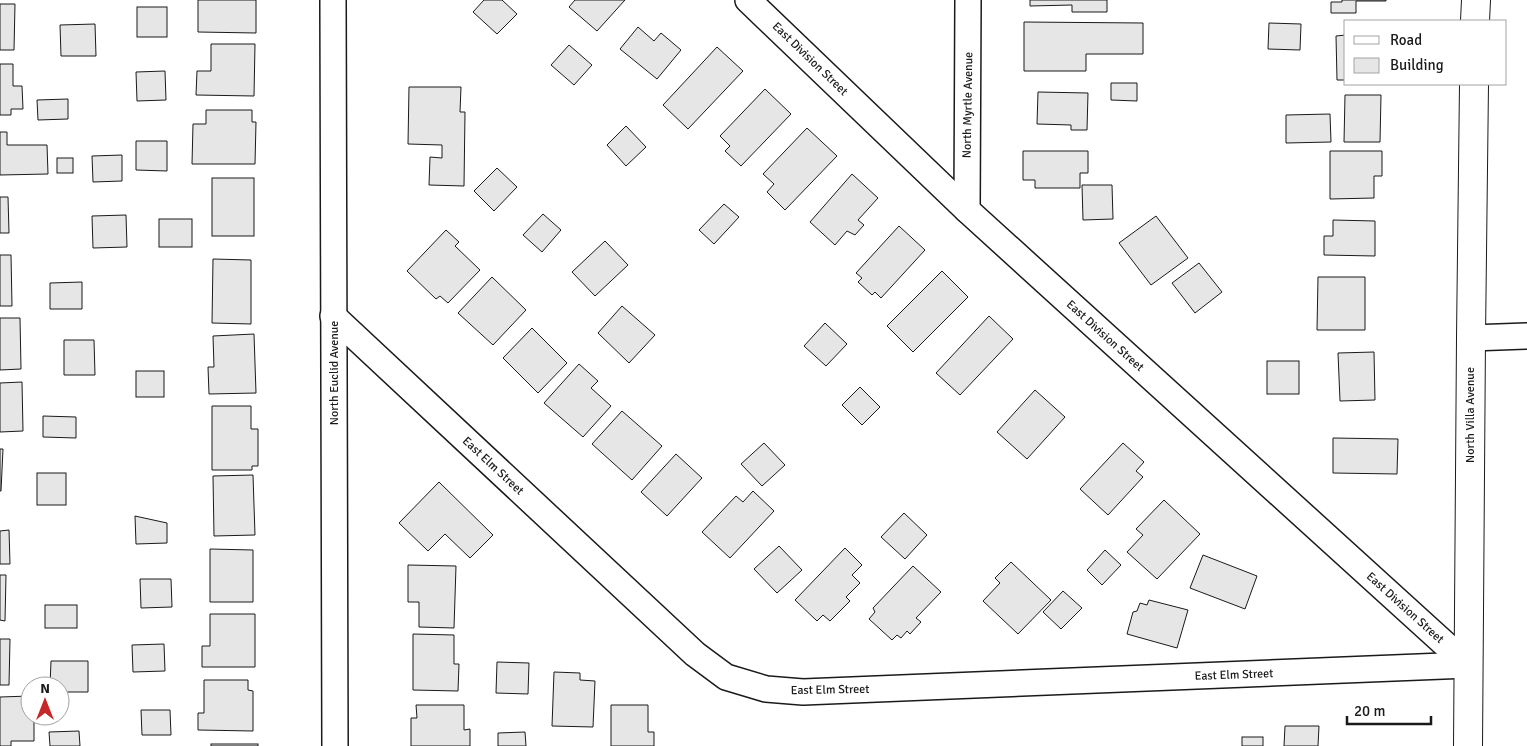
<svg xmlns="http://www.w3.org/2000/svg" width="1527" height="746" viewBox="0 0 1527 746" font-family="Signika,sans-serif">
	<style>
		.building { fill: #e6e6e6; stroke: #1a1a1a }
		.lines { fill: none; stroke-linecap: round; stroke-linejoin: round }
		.street-casing { stroke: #1a1a1a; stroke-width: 28 }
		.secondary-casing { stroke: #1a1a1a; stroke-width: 30 }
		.street { stroke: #fff; stroke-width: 25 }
		.secondary { stroke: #fff; stroke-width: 28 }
		.labels { text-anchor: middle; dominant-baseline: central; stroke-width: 4; stroke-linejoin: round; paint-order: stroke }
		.street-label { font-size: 12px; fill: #1a1a1a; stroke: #fff }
	</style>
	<rect width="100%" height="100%" fill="#fff"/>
	<g class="building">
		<polygon points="198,0 256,0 256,33 198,32"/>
		<polygon points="484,0 502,0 517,14 497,34 473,12"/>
		<polygon points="575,0 625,0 597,31 569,7"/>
		<polygon points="1030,0 1107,0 1107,12 1072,12 1072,5 1030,6"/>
		<polygon points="1342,0 1386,0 1386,1 1356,1 1356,13 1331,13 1331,2 1342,2"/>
		<polygon points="0,4 15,4 14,50 0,50"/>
		<rect x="137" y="7" width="30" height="30"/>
		<polygon points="1024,22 1143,23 1143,54 1086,54 1086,71 1024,71"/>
		<polygon points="1269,23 1301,24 1300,50 1268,49"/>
		<polygon points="95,24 96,56 61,56 60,25"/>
		<polygon points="638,27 654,41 661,33 681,50 657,79 620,49"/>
		<polygon points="1346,35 1346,80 1337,80 1336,36"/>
		<polygon points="211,44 255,44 254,96 196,95 197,71 211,71"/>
		<polygon points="569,45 592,65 574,85 551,65"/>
		<polygon points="717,47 743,71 688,129 663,105"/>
		<polygon points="0,64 13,64 13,86 22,86 23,109 11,109 11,115 0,115"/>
		<polygon points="165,71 166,100 137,101 136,72"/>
		<polygon points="1111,83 1137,83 1137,101 1111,100"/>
		<polygon points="409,87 461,87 460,112 465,112 464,186 429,185 430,157 442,158 442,145 408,144"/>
		<polygon points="765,89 791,114 741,166 725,151 730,146 720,136"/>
		<polygon points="1038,92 1088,93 1087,130 1071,130 1071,125 1037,124"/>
		<polygon points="1345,95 1381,95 1380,142 1344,142"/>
		<polygon points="68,99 68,119 38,120 37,100"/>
		<polygon points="206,110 252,110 252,122 256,122 255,164 192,164 193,124 206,124"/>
		<polygon points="1330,114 1331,142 1286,143 1286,115"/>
		<polygon points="626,126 646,147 626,166 607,145"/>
		<polygon points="807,128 837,156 785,210 767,192 774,184 763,174"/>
		<polygon points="0,132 7,132 7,145 47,145 48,174 0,175"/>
		<polygon points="136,141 167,141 167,171 136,170"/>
		<polygon points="1023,151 1088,151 1088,173 1080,173 1080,188 1035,188 1035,180 1023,180"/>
		<polygon points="1330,151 1382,151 1382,176 1374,176 1374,198 1330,199"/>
		<polygon points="122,155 122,181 93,182 92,156"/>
		<rect x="57" y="158" width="16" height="15"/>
		<polygon points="497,168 517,187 494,211 474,191"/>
		<polygon points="852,174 878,198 858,220 864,225 855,235 847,231 835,245 810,222"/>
		<rect x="212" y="178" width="42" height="58"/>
		<polygon points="1082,185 1112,185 1113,219 1083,220"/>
		<polygon points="0,197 8,197 9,233 0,233"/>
		<polygon points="724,204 739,217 714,244 699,230"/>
		<polygon points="543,214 561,230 542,252 523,235"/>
		<polygon points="126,215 127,247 93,248 92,216"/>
		<polygon points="1156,216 1188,258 1151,285 1119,243"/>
		<rect x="159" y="219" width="33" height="28"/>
		<polygon points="1333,220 1375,221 1375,256 1324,255 1324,236 1333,236"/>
		<polygon points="899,226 925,250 881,298 875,292 872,295 858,282 862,278 856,273"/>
		<polygon points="446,230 459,242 455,246 480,270 448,303 440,296 436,299 407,271"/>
		<polygon points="605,241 628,265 595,296 572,272"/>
		<polygon points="0,255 11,255 12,306 0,306"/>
		<polygon points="213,259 251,260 251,324 212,323"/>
		<polygon points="1199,263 1222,292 1195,313 1172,283"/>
		<polygon points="942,271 968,297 913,352 887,326"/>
		<polygon points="492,277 526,310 493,345 458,313"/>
		<polygon points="1318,277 1365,277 1365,330 1317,330"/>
		<polygon points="82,282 82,309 50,309 50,283"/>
		<polygon points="622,306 655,335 629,363 598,333"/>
		<polygon points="989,316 1013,339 960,395 936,373"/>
		<polygon points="0,318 20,318 21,369 0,370"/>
		<polygon points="825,323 847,344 826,366 804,346"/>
		<polygon points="532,328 567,363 538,393 503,358"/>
		<polygon points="254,334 256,393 209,394 208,367 214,367 213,336"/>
		<polygon points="64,340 94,340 95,375 64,375"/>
		<polygon points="1374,352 1375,400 1340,401 1338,353"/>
		<rect x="1267" y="361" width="32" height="33"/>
		<polygon points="579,364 598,381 591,388 611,406 583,437 544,403"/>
		<rect x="136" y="371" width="28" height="26"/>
		<polygon points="22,382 23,431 0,432 0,383"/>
		<polygon points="860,387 880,407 862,425 842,405"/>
		<polygon points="1035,390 1065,417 1027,459 997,432"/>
		<polygon points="212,406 251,406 251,429 258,429 258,466 252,466 252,470 212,470"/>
		<polygon points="622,411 662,446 632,480 592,444"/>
		<polygon points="43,416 76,417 76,438 43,437"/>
		<polygon points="1333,438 1398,439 1397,474 1333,473"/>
		<polygon points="764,443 785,465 762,486 741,464"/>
		<polygon points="1123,443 1144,462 1136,471 1143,477 1108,515 1080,489"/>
		<polygon points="0,449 3,449 1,491 0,491"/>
		<polygon points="676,454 702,478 667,516 641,492"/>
		<rect x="37" y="473" width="29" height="32"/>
		<polygon points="253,475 255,535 214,536 213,476"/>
		<polygon points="439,482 493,535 470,558 445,534 428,551 399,523"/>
		<polygon points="753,491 774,511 730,558 702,532 736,496 743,502"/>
		<polygon points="1164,500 1200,534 1157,579 1127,552 1143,535 1136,529"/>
		<polygon points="904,513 927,535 905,559 881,537"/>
		<polygon points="135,516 167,523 167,543 136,544"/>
		<polygon points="9,530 10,564 0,564 0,531"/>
		<polygon points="779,546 802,570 777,593 754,569"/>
		<polygon points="845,548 862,565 852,575 860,583 846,597 850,601 830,621 823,615 817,621 795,600"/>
		<polygon points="210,549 253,550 253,602 210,602"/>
		<polygon points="1105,550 1121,565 1102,585 1087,570"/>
		<polygon points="1203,555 1257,576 1245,609 1190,588"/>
		<polygon points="1011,562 1051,600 1018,634 983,601 1000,583 995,578"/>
		<polygon points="408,565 456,566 454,628 419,627 419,602 408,602"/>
		<polygon points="913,566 941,592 916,618 921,622 910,634 907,631 901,638 897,635 892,640 869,619 875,612 873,608"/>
		<polygon points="0,575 6,575 5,621 0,620"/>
		<polygon points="140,579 171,579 172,607 141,608"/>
		<polygon points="1063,591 1082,608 1061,629 1043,612"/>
		<polygon points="1149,600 1188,610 1177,648 1127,634 1133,612 1137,611 1140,603 1147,605"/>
		<rect x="45" y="605" width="32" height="23"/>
		<polygon points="210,614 255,614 255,667 202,667 202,646 210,646"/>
		<polygon points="413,634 454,635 454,664 459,664 458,691 413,690"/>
		<polygon points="0,639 10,639 9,685 0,685"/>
		<polygon points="164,644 165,671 133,672 132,645"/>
		<polygon points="51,661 88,661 88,692 60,692 60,686 50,686"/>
		<polygon points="497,662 529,663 528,694 496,693"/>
		<polygon points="554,672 580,673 580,680 595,681 593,727 552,726"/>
		<polygon points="204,680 248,680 248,690 253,691 253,731 198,730 198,713 204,713"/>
		<polygon points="30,696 30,716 34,716 34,741 11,741 11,746 0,746 0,697"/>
		<polygon points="416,705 464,705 464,730 470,729 470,746 411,746 411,718 417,718"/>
		<polygon points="611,705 648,705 648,732 654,732 654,746 611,746"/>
		<polygon points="141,710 170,710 171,735 142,735"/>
		<polygon points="1285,726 1319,726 1318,746 1284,746"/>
		<polygon points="79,731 80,746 50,746 49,732"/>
		<polygon points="525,732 526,746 498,746 498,733"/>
		<rect x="1242" y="737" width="21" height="9"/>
		<rect x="211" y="744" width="47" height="2"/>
	</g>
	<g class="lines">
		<defs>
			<g id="street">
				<polyline points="333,0 335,746"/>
				<polyline points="748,0 967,210 1468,665"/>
				<polyline points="967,210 968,0"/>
				<polyline points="333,316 695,654 726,677 766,689 803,692 1468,665"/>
				<polyline points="1471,338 1527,336"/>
			</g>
			<g id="secondary">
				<polyline points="1475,21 1476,0"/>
				<polyline points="1468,746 1471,338 1474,84"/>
			</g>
		</defs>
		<use href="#street" class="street-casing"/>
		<use href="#secondary" class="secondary-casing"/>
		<use href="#street" class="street"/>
		<use href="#secondary" class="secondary"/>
	</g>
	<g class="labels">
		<g class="street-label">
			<text transform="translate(810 59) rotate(44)">East Division Street</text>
			<text transform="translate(968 105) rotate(-89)">North Myrtle Avenue</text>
			<text transform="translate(1105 336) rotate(42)">East Division Street</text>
			<text transform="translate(334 373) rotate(-90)">North Euclid Avenue</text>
			<text transform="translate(1470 415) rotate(-90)">North Villa Avenue</text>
			<text transform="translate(493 466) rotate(43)">East Elm Street</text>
			<text transform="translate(1405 608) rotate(42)">East Division Street</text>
			<text transform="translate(1234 675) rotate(-2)">East Elm Street</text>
			<text transform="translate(830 690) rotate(-1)">East Elm Street</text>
		</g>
	</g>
	<rect x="1344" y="20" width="162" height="65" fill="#ffffff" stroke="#a3a3a3"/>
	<rect x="1354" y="36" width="25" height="8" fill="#ffffff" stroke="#a3a3a3"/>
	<text x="1390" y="45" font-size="15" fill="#1a1a1a">Road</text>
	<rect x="1354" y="58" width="25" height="15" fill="#e6e6e6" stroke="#a3a3a3"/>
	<text x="1390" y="70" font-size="15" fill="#1a1a1a">Building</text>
	<g transform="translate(45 701)"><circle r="24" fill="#ffffff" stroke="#a3a3a3"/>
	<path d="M0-4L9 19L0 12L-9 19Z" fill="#c62828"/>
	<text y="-8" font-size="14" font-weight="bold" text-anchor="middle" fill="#1a1a1a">N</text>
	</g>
	<path d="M1347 716v8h84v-8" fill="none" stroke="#1a1a1a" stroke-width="2.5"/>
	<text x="1354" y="716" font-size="15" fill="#1a1a1a" stroke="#ffffff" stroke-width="4" paint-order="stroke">20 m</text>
</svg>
